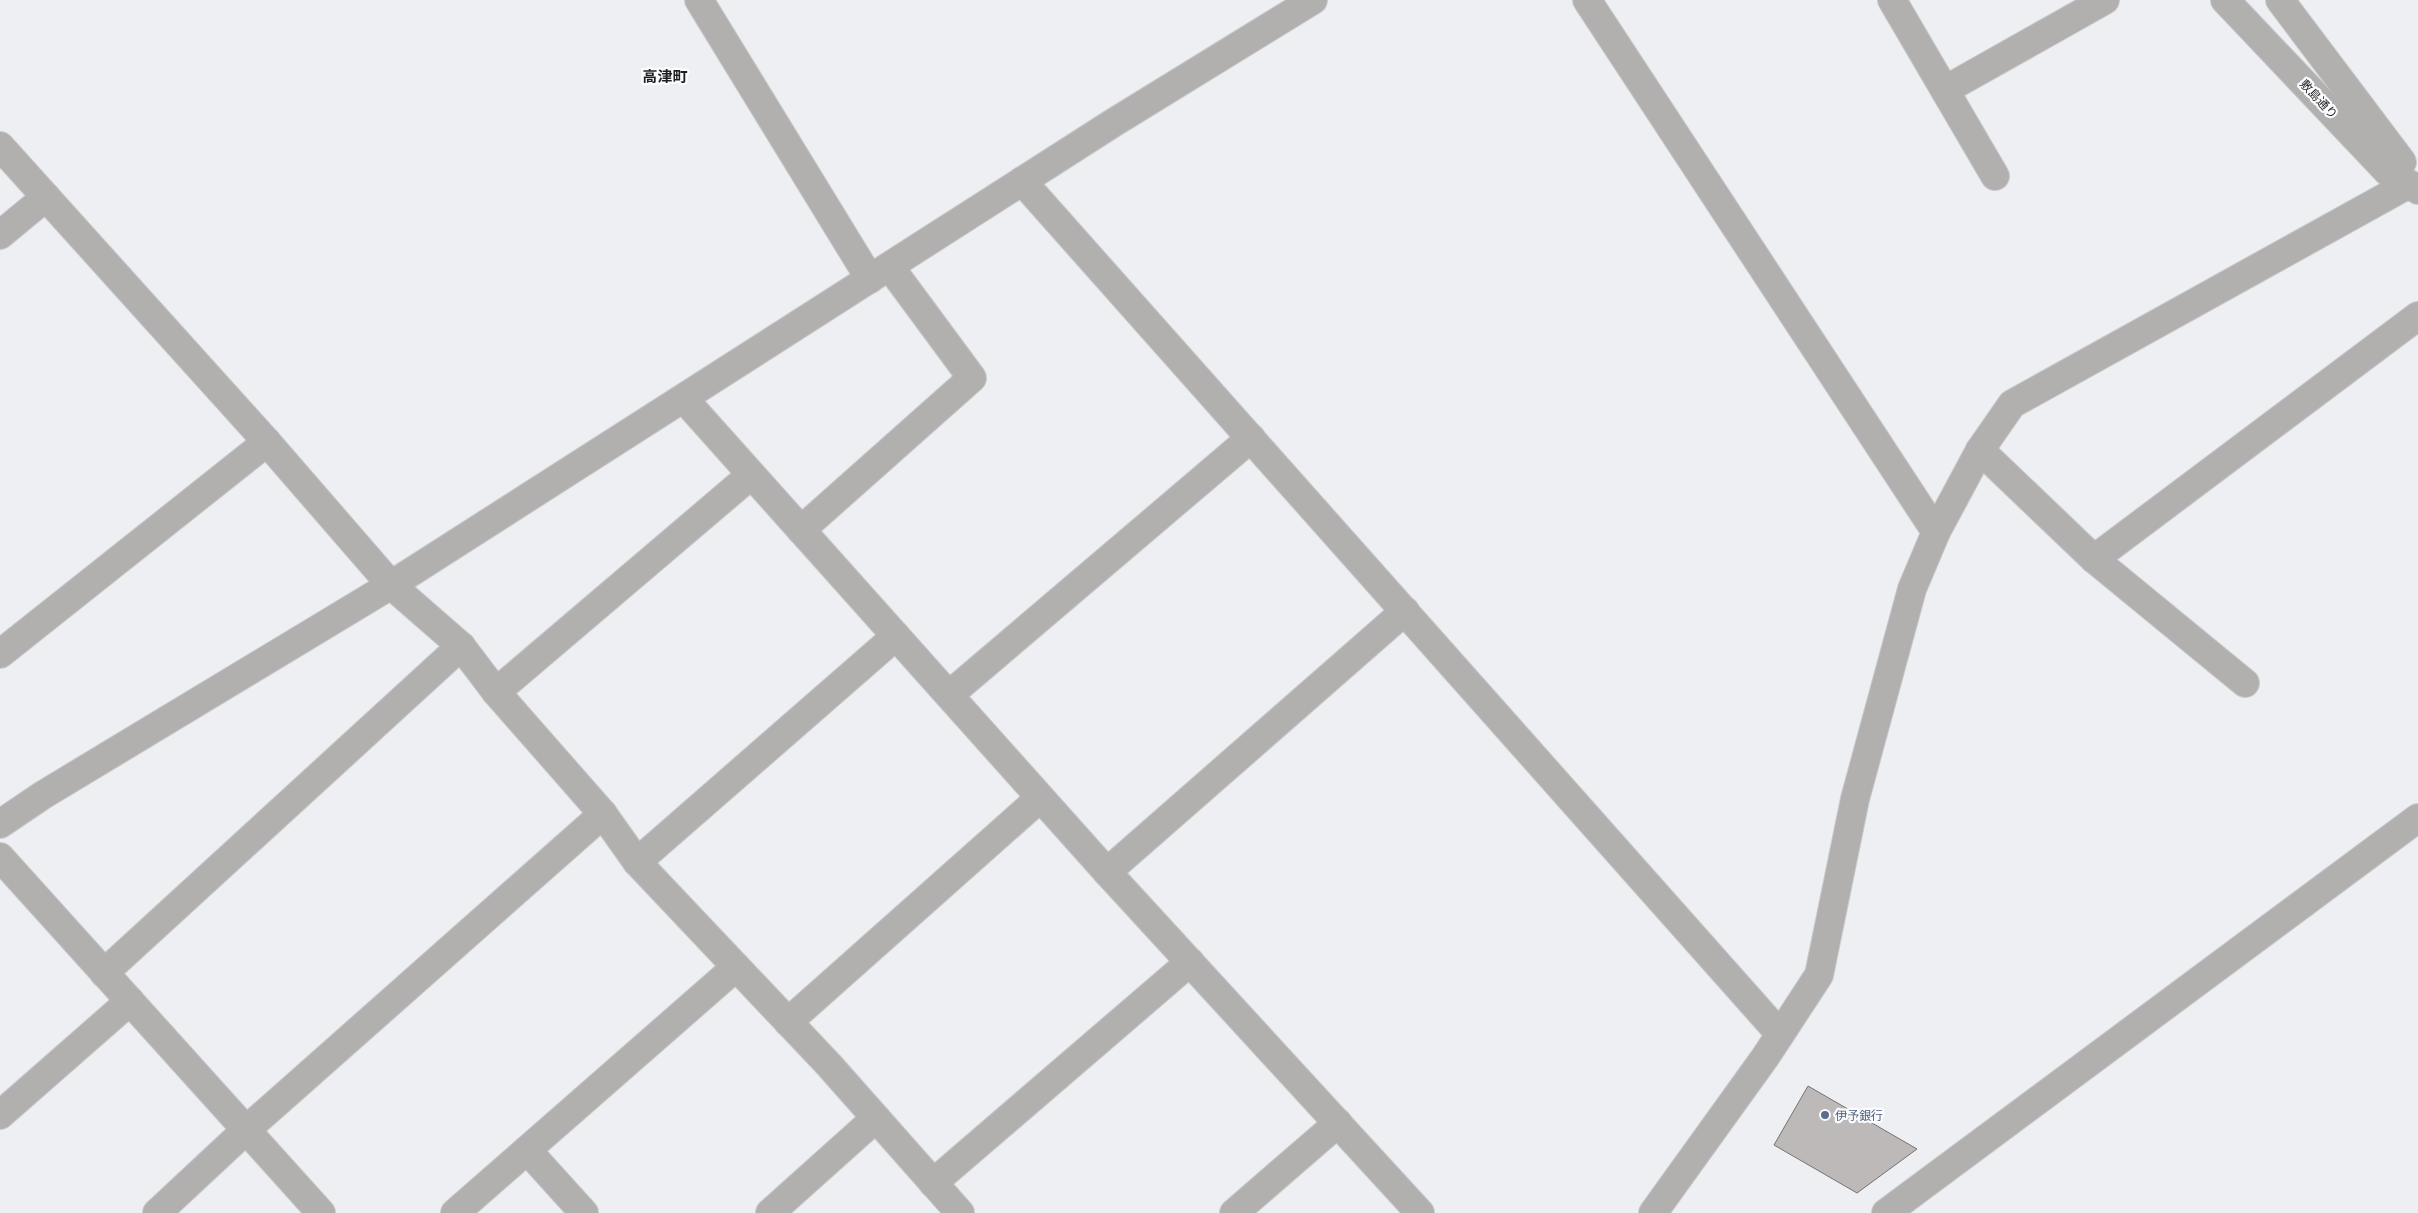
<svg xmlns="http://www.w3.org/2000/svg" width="2418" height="1213" viewBox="0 0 2418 1213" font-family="Montserrat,'Noto Sans JP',sans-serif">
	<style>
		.building { fill: #bcb9b8; stroke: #767372 }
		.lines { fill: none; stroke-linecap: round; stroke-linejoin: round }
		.minor-casing { stroke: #c9cacc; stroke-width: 30 }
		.minor { stroke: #b1b0af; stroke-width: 28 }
		.service-dot { fill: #5c6f8a; stroke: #fbfcff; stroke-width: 2 }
		.labels { text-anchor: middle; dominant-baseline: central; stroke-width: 4.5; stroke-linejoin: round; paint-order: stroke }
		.street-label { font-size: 12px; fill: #1f1f20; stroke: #fbfcff }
		.service-label { font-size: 12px; fill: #4e5e75; stroke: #fbfcff; text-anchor: start }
		.quarter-label { font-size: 15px; font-weight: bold; fill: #1f1f20; stroke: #fbfcff }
	</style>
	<rect width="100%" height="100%" fill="#eeeff2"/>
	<polygon class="building" points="1808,1086 1917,1149 1857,1193 1774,1145"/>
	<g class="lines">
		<defs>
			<g id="minor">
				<polyline points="699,0 870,279"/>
				<polyline points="1587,0 1936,532"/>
				<polyline points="1892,0 1995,176"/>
				<polyline points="2225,0 2388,172 2418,190"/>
				<polyline points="2280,0 2402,162"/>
				<polyline points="1945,90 2105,0"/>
				<polyline points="0,146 267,442 391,585 461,646 496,692 603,814 637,862 829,1065 960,1213"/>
				<polyline points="1022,181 1780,1034"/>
				<polyline points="0,235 46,197"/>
				<polyline points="684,399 1107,872 1420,1213"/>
				<polyline points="1980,450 2094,559 2245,683"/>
				<polyline points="801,530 972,378 890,267"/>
				<polyline points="2094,559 2418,316"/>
				<polyline points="0,654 267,442"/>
				<polyline points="496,692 751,475"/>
				<polyline points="949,695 1251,438"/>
				<polyline points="0,824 43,795 391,585 1113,123 1313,0"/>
				<polyline points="0,857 321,1213"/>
				<polyline points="637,862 896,636"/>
				<polyline points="1107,872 1405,611"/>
				<polyline points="104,973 461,646"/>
				<polyline points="788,1022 1040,798"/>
				<polyline points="0,1115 130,1001"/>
				<polyline points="527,1150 584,1213"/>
				<polyline points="933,1183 1190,962"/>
				<polyline points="157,1213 246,1130 603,814"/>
				<polyline points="455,1213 736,967"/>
				<polyline points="770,1213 876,1118"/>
				<polyline points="1234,1213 1338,1123"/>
				<polyline points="1653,1213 1766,1056 1819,975 1855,799 1912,589 1936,532 1980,450 2012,404 2409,184"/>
				<polyline points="1886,1213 2418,818"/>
			</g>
		</defs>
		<use href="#minor" class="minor-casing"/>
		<use href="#minor" class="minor"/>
	</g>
	<circle class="service-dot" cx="1825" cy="1115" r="5"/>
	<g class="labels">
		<g class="street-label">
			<text transform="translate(2319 99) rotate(47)">敷島通り</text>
		</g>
		<g class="service-label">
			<text x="1835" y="1115">伊予銀行</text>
		</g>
		<g class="quarter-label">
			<text x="665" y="76">高津町</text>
		</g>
	</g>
</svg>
